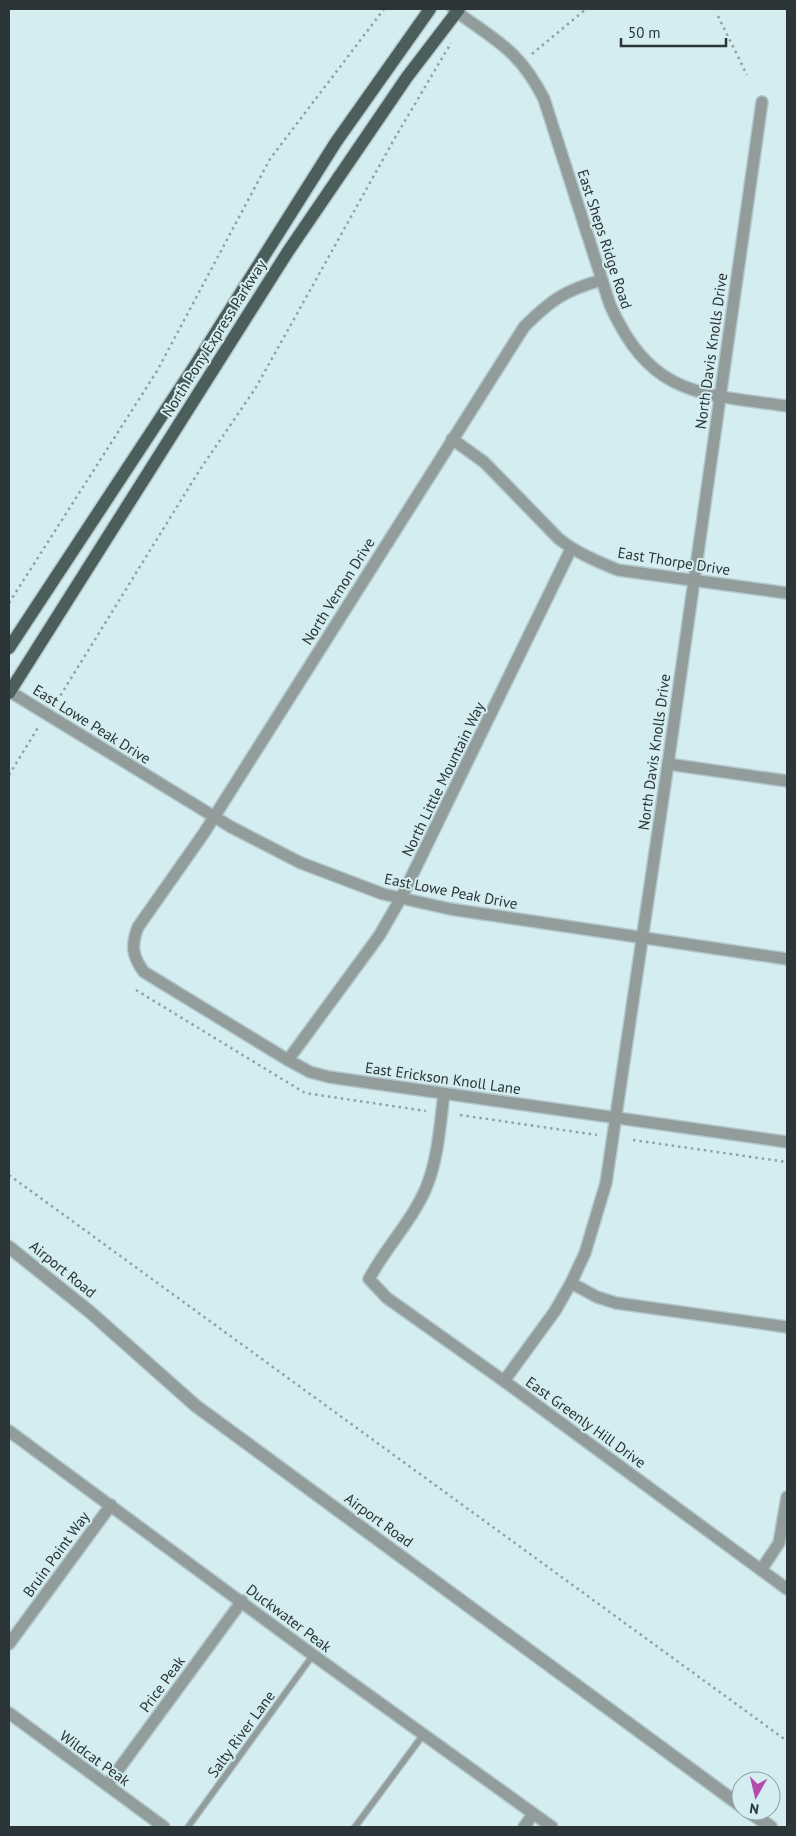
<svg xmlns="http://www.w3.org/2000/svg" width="796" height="1836" viewBox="0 0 796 1836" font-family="'PT Sans',sans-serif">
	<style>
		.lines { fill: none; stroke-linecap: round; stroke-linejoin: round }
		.service-casing { stroke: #b2c8cc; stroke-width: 8 }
		.minor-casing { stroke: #b2c8cc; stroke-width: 14 }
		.tertiary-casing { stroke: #b2c8cc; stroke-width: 15 }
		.primary-casing { stroke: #b2c8cc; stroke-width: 15 }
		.path { stroke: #90a2a5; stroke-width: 2.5; stroke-dasharray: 2.5 4; stroke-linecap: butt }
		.service { stroke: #929c9a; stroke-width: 5.5 }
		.minor { stroke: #929c9a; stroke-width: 11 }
		.tertiary { stroke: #929c9a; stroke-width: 12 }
		.primary { stroke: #4c5e5b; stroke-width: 12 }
		.labels { text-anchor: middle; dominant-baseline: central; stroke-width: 4; stroke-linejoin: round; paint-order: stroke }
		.street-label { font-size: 15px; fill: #2b3436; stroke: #d4edf1 }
	</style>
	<rect width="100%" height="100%" fill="#d4edf1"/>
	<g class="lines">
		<defs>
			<g id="service">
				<polyline points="188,1827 313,1655"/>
				<polyline points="355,1827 423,1735"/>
			</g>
			<g id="minor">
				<path d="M453 9C495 41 518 48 544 99L610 305C651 396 699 394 787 406"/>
				<path d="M602 280C565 290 551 300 524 327L204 833 138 927C131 945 132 956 144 972L288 1060 310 1072 329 1077 787 1142"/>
				<path d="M452 439 484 462 559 539C577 553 596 561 618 570L787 593"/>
				<polyline points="9,691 231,827 301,863 383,894 450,909 787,959"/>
				<polyline points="668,764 787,781"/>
				<polyline points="288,1060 379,936 401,898 571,549"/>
				<path d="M444 1094C440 1125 438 1159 426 1188 412 1221 386 1247 369 1279L387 1298 504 1381 787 1589"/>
				<polyline points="571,1283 597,1297 616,1303 787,1327"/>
				<polyline points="504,1381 555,1311 571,1283 585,1253 606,1183 668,764 762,102"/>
				<polyline points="9,1431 313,1655 552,1827"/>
				<polyline points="761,1570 779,1543 787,1497"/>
				<polyline points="9,1644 111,1505"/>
				<polyline points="9,1713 164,1827"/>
				<polyline points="107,1785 242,1601"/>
				<polyline points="524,1827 533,1814"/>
			</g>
			<g id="tertiary">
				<polyline points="9,1247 90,1312 196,1406 741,1806"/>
				<polyline points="748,1811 771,1827"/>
			</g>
			<g id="primary">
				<polyline points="9,648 194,367 336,142 430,9"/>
				<polyline points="9,693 287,253 407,77 459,9"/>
			</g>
		</defs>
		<use href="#service" class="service-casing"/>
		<use href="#minor" class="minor-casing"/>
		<use href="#tertiary" class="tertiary-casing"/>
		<use href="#primary" class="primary-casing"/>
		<g class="path">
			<polyline points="718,16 747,75"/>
			<polyline points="532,54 586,9"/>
			<polyline points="9,603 157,371 270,159 384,9"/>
			<polyline points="57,701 199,471 255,389 396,136 451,43"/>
			<polyline points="9,775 39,726"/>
			<polyline points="136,990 305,1093 426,1111"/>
			<polyline points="460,1115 597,1135"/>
			<polyline points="633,1140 787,1162"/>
			<polyline points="9,1175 787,1741"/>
		</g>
		<use href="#service" class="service"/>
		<use href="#minor" class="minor"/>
		<use href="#tertiary" class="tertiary"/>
		<use href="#primary" class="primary"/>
	</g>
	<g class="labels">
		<g class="street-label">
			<text transform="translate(605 239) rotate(72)">East Sheps Ridge Road</text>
			<text transform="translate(214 338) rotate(-58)">North Pony Express Parkway</text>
			<text transform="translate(711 351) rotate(-82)">North Davis Knolls Drive</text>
			<text transform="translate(674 561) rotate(9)">East Thorpe Drive</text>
			<text transform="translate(338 591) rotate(-58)">North Vernon Drive</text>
			<text transform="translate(92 724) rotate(32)">East Lowe Peak Drive</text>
			<text transform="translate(654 752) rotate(-82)">North Davis Knolls Drive</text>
			<text transform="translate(443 779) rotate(-64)">North Little Mountain Way</text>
			<text transform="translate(451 891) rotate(11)">East Lowe Peak Drive</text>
			<text transform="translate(443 1078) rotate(8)">East Erickson Knoll Lane</text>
			<text transform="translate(63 1269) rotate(39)">Airport Road</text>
			<text transform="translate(586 1422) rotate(36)">East Greenly Hill Drive</text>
			<text transform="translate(379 1520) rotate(36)">Airport Road</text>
			<text transform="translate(56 1554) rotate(-54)">Bruin Point Way</text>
			<text transform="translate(289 1618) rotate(37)">Duckwater Peak</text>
			<text transform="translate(162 1684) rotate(-54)">Price Peak</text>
			<text transform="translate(241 1734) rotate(-54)">Salty River Lane</text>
			<text transform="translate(95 1758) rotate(36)">Wildcat Peak</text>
		</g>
	</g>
	<rect width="796" height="1836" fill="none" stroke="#2b3436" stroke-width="20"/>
	<g transform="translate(756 1796) rotate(188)"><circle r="24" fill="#d4edf1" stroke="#90a3a6"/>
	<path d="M0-4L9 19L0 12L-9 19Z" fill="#b64bac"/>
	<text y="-8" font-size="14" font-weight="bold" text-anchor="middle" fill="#2b3436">N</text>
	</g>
	<path d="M621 38v8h105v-8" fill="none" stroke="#2b3436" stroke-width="2.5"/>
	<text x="628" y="38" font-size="15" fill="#2b3436" stroke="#d4edf1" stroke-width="4" paint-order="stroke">50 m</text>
</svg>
